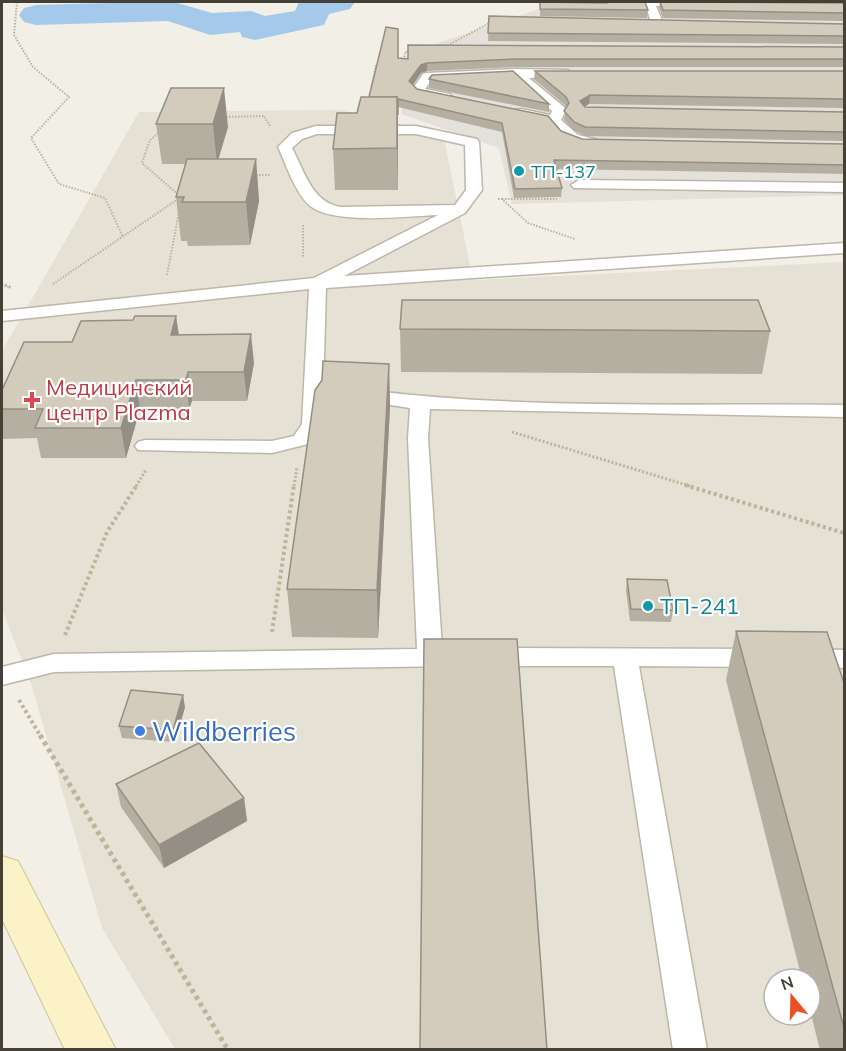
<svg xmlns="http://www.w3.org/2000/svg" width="846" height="1051" viewBox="0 0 846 1051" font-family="Mulish,sans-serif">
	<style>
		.residential { fill: #e5e1d4; fill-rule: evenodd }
		.industrial { fill: #e4e1db }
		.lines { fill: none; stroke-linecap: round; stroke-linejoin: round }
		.river { fill: #a5c9eb; fill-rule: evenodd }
		.service-casing { stroke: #bdb7a9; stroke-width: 3 }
		.secondary-casing { stroke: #cfc498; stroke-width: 2 }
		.path-far3 { stroke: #bdb49b; stroke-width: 2; stroke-dasharray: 1.5 1.5; stroke-linecap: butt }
		.path-far2 { stroke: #bdb49b; stroke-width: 3; stroke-dasharray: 2 2; stroke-linecap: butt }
		.path-far1 { stroke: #bdb49b; stroke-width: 4; stroke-dasharray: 3 3; stroke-linecap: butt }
		.path { stroke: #bdb49b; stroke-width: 5; stroke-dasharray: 4 4; stroke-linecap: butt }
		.service { fill: #fff; fill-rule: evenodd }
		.secondary { fill: #fbf2c7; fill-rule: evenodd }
		.wall { fill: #b5afa2 }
		.shaded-wall { fill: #948e84 }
		.building { fill: #d3cbbc; stroke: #948e84; stroke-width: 1.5 }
		.culture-dot { fill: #0f9aa8; stroke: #fff; stroke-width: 2 }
		.health-dot { fill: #e0444e; stroke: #fff; stroke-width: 2 }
		.shop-dot { fill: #3f7fe0; stroke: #fff; stroke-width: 2 }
		.labels { text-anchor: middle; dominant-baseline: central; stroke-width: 4.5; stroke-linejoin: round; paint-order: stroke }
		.far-culture-label { font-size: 18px; fill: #0d838f; stroke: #fff; text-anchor: start }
		.health-label { font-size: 22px; fill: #be3a42; stroke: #fff; text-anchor: start }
		.culture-label { font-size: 22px; fill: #0d838f; stroke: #fff; text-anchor: start }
		.near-shop-label { font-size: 27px; fill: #366cbe; stroke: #fff; text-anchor: start }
	</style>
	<rect width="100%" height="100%" fill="#f2efe6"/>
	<path class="residential" d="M340 110 443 134 473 280 844 262V1049H175L102 928 32 687 2 609V351L139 112ZM774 979H810V1015H774Z"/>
	<polygon class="industrial" points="615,2 844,2 844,195 512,204 499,148 401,114 408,53 539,9 615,9"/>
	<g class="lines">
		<polygon class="river" points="144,2 174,2 212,13 251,11 265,16 295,11 299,2 355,2 350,9 329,14 324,25 255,40 242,37 240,32 210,35 168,21 36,25 24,22 19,15 24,8 36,5"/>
		<defs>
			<g id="service">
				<polygon points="645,2 695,2 696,3 691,6 656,6 663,23 657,26 651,23"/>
				<polygon points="516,69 568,70 570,73 564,77 529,78 564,107 566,110 561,120 578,135 595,139 595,145 573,143 546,122 516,116 516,110 521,109 550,115 552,111 515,78 431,81 425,89 450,94 452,97 445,101 412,94 411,91 423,74 427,73"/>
				<path d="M316 126H416L477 139 479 142 482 190 465 213 344 276 844 243V253L326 288 322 424 308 444 272 453 138 450 135 446 138 442 145 440 272 441 294 436 302 424 309 289 2 321V311L314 278 438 215C407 216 330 226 308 204 294 190 286 164 278 147L292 133ZM317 134H416L465 145 466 190 455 205 340 207C311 201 305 172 292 148L302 139Z"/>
				<polygon points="579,180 844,183 844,192 574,188 571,185"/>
				<path d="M359 389C519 410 683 403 844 405V417L430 409 428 438 442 648 463 651 467 657 463 663 454 666 54 672 2 685V667L54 654 417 649 408 438 410 408 352 399 349 395 352 391Z"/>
				<polygon points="487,648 760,649 769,652 773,658 769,664 760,667 639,666 707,1050 673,1050 614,666 487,666 478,663 474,657 478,651"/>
				<polygon points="805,649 844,650 844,668 796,664 792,658 796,652"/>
			</g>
			<polygon id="secondary" points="2,856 18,861 116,1050 65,1050 2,919"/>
		</defs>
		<use href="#service" class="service-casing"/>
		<use href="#secondary" class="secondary-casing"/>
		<g class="path-far3">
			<polyline points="17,2 14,35 33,67 69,97 31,138 59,184 105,198 123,237"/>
			<polyline points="445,47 491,22"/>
			<polyline points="404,63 405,52 411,51"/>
			<polyline points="369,99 376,65 379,65"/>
			<polyline points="223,117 264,116 270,126"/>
			<polyline points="253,175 270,175"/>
			<polyline points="498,199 502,199 528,223 575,239"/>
			<polyline points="502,199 557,199"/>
			<polyline points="303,225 303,258"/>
			<polyline points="167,275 179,212"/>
			<polyline points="2,284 8,287"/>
			<polyline points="53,284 181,197 142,163 150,140 160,132"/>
		</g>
		<g class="path-far2">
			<polyline points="5,285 12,288"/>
			<polyline points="512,432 690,486"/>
			<polyline points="136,486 146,470"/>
			<polyline points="294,486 297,467"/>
		</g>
		<g class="path-far1">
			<polyline points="685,485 844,533"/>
			<polyline points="272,632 294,485"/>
			<polyline points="65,635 107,532 137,485"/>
			<polyline points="19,700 41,737"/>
		</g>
		<polyline class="path" points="40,735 228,1050"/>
		<use href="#service" class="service"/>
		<use href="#secondary" class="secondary"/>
	</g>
	<g class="wall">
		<polygon points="540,2 648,10 647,18 540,16"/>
		<polygon points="660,2 844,3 844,22 844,21 663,18 659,8"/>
		<polygon points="489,16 844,24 844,46 844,44 488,41"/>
		<polygon points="844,47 844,67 516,67 427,71 421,73 413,85 417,89 561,131 582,139 844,144 844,174 556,169 562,188 561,197 514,198 502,132 398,107 398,190 335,190 333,149 357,113 398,58"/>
		<polygon points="535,71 844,71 844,110 844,108 589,104 584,107 844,112 844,143 844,141 585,136 573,130 564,120 566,106 534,79"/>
		<polygon points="429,79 549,104 549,112 429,88"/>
		<polygon points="171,88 228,127 218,159 256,159 259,201 250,245 188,246 187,241 181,241 176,197 186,164 162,164 156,124"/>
		<polygon points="176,316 179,335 254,363 247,401 192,401 189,409 140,409 126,458 41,458 37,438 2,439 2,390 72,342"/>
		<polygon points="400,329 770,331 762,374 401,372"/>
		<polygon points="389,364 390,407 378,638 292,637 287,589 322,380"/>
		<polygon points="627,579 673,610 671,622 630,621 626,591"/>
		<polygon points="736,631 844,683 844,1050 820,1050 810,1010 810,979 802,979 726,680"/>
		<polygon points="185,707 175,742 122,738 119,726"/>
		<polygon points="116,784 244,798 247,821 164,868 121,807"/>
	</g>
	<g class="shaded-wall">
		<polygon points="427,63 427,71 421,73 409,90 409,81 421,65"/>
		<polygon points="224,88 228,127 217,164 213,124"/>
		<polygon points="590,95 589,104 580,109 580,101"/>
		<polygon points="397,97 398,136 398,190 397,148"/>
		<polygon points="256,159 259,201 250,245 246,202"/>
		<polygon points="176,316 180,344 171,335"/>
		<polygon points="251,334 254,363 247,401 244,372"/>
		<polygon points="389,364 390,407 378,638 377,590"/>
		<polygon points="188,372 192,401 189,409 186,380"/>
		<polygon points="136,380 140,409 126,458 121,428"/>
		<polygon points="183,695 185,707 175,742 173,730"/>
		<polygon points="244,798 247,821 164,868 159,845"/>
	</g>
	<g class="building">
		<polygon points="540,2 607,3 608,2 645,2 648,10 540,9"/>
		<polygon points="660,2 844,3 844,13 663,10"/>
		<polygon points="489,16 844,24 844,36 488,33"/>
		<polygon points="386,27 398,29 398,58 408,59 408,45 844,47 844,59 516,59 427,63 421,65 409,81 417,89 548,116 561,131 582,139 844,144 844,165 554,160 562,188 515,189 502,123 398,99 398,115 397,97 369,97"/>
		<polygon points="513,71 549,104 429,79 432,75"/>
		<polygon points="535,71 844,71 844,99 590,95 580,101 585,107 844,112 844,132 585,127 574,122 564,111 569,103 566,97"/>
		<polygon points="171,88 224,88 213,124 156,124"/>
		<polygon points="361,97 397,97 397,148 333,149 337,113 357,113"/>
		<polygon points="187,159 256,159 246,202 182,202 184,197 176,197"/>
		<polygon points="402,300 758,300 770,331 400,329"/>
		<polygon points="135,316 176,316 171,335 251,334 244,372 188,372 186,380 136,380 121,428 35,428 43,409 2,409 2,390 24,342 72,342 81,321 133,320"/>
		<polygon points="323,361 389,364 377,590 287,589 315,390 322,380"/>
		<polygon points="627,579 667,580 673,610 631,609"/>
		<polygon points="736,631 827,632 844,683 844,1028"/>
		<polygon points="424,639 517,639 547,1050 420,1050"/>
		<polygon points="131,690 183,695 173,730 119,726"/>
		<polygon points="199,743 244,798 159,845 116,784"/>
	</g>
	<g class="culture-dot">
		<circle cx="519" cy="171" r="6"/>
		<circle cx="648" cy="606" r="6"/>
	</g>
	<path class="health-dot" d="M29 391h6v6h6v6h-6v6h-6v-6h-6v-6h6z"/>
	<circle class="shop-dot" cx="140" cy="731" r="6"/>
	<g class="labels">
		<g class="far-culture-label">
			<text x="531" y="171">ТП-137</text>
		</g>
		<g class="health-label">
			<text x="46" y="387">Медицинский<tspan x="46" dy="25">центр Plazma</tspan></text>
		</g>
		<g class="culture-label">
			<text x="660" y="606">ТП-241</text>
		</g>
		<g class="near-shop-label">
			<text x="152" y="731">Wildberries</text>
		</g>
	</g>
	<rect width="846" height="1051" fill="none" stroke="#444036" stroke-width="6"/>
	<g transform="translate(792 997) rotate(341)"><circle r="28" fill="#ffffff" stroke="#b4b3af" stroke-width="1.5"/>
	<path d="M0-4.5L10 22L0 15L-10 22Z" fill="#ec5023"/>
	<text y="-9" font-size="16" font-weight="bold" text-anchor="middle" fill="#444036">N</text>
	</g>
</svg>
